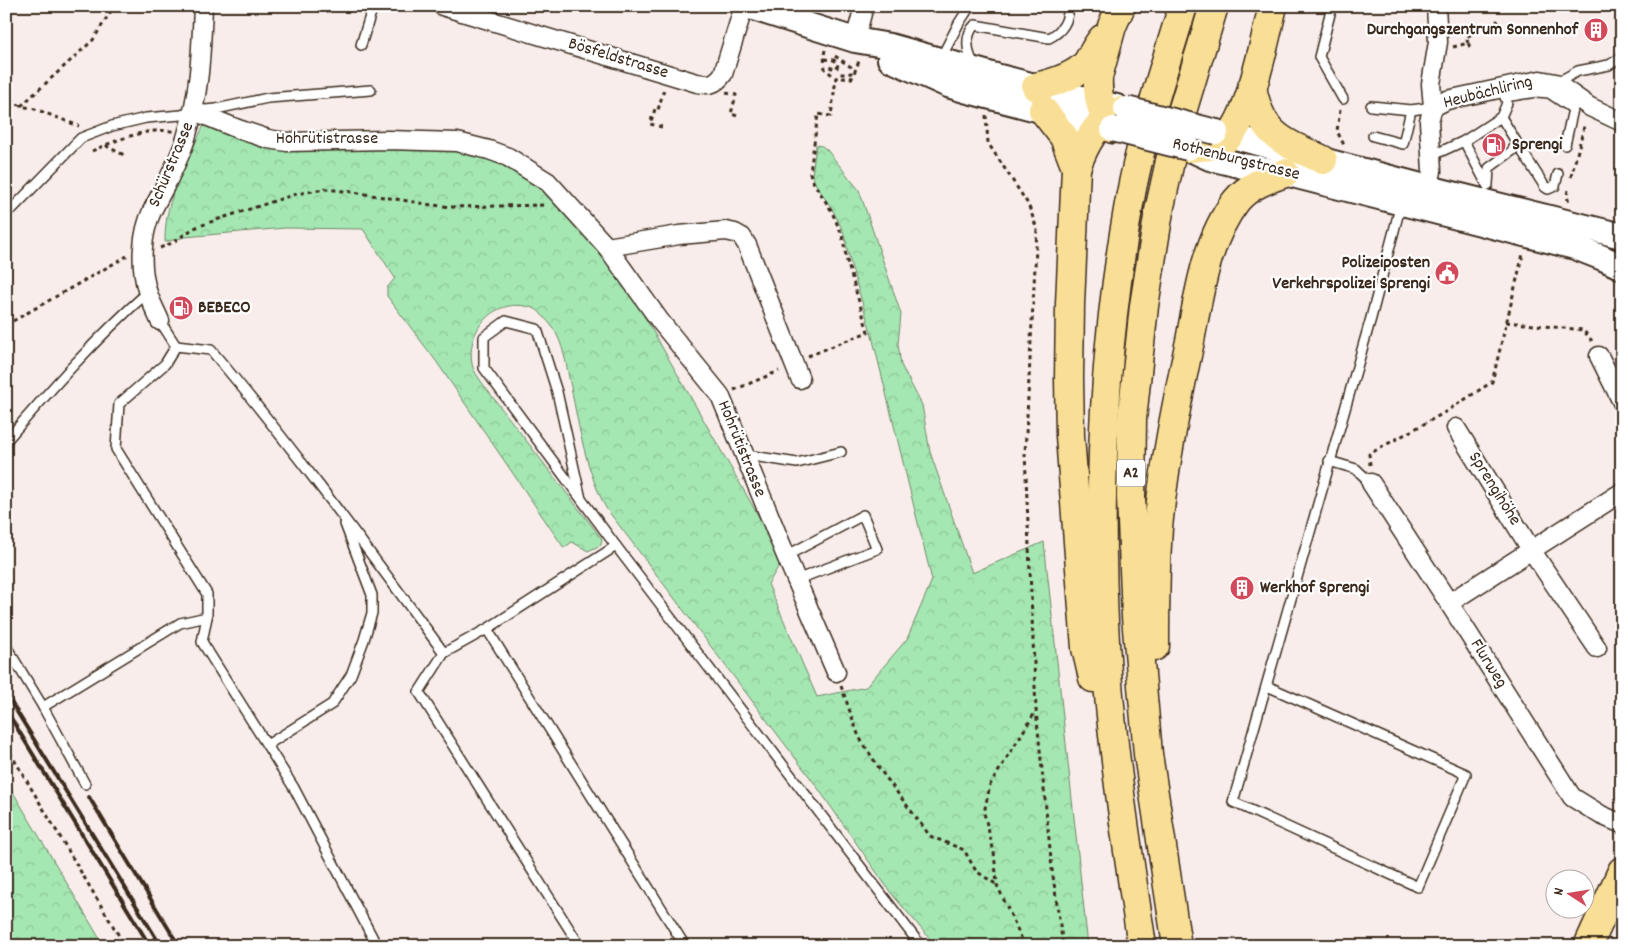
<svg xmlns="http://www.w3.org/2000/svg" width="1628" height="952" viewBox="0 0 1628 952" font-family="Dekko,sans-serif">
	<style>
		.forest { fill: url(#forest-crowns); stroke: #708868 }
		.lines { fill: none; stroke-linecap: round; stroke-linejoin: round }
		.service-casing { stroke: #3b2a1e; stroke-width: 12 }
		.minor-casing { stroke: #3b2a1e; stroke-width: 21 }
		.secondary-casing { stroke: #3b2a1e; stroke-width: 28 }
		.primary-casing { stroke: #3b2a1e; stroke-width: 31 }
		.motorway-casing { stroke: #3b2a1e; stroke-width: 31 }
		.path { stroke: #3b2a1e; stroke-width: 3; stroke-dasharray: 4 4; stroke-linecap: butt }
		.service { stroke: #fff; stroke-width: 9 }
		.minor { stroke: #fff; stroke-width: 18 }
		.secondary { stroke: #fff; stroke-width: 24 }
		.primary { stroke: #f9df96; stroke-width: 28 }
		.motorway { stroke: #f9df96; stroke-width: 28 }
		.rail { stroke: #3b2a1e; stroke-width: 4 }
		.secondary-bridge-casing { stroke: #3b2a1e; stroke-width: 28; stroke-linecap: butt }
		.secondary-bridge { stroke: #fff; stroke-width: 24 }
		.labels { text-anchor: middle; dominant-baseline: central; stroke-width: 4.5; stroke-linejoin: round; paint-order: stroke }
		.shield { fill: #fff; stroke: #766a62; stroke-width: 1 }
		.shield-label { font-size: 16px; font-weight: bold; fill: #3b2a1e }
		.poi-label { font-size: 18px; font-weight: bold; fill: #3b2a1e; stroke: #fff; text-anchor: start }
		.street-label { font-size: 18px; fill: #3b2a1e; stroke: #fff }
	</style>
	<defs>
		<pattern id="forest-crowns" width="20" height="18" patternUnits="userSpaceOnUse" patternTransform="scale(1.25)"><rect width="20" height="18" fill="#a4e7b2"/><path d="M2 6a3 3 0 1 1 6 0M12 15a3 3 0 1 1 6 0" fill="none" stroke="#8ec699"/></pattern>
	</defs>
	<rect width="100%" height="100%" fill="#f8edea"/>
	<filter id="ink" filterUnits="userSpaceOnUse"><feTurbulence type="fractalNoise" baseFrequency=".02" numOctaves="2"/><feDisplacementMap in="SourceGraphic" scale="10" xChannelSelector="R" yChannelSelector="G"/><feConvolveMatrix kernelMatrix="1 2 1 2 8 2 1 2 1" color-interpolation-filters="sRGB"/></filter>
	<g filter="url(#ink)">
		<g class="forest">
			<path d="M206 121 240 137 467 150 511 166 540 186 614 263 783 559 768 584 817 697 866 687 907 639 932 580 871 332 851 265 843 231 832 209 816 185 812 175 816 145 822 146 827 150 859 190 901 314 898 344 901 365 922 405 930 452 972 573 1044 542 1088 946H936L891 893 815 784 606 508C586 470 579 428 571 387 567 370 565 351 557 335 554 328 547 320 541 314 538 309 531 307 525 306 491 300 466 332 472 364 474 373 480 379 485 387L602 539 601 545 588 551 572 542 564 548 436 361 387 296V288L395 278 363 229 285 228 185 237 165 242C164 197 188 160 206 121Z"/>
			<polygon points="7,782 104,946 6,946"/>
		</g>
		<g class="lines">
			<defs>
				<g id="service">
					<polyline points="1332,6 1319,57 1343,99"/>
					<polyline points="361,45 373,6"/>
					<polyline points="941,58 959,23 970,6"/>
					<path d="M975 66C967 54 964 35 975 25L1049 38C1063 31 1068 21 1069 6"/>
					<polyline points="1556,83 1578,71 1609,65 1622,57"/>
					<polyline points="1505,97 1537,92 1549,93 1573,109 1565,145"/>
					<polyline points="1371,106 1411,110 1433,107"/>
					<polyline points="1373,136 1403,144 1411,110"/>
					<polyline points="1464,141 1487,185"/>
					<polyline points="1517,143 1545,187 1548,189 1555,186 1558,174"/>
					<polyline points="1431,156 1464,141 1501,117 1507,103 1503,88"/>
					<polyline points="1488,185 1489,168 1512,151 1517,143 1501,117"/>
					<polyline points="6,211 13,208 81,138 112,126 146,118 181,115 194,111 216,109 268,98 371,90"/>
					<polyline points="160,321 176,346 165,364 119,404 116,449 207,594 207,617 202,642 294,788 377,946"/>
					<path d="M176 346 211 350C293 447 368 550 444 653L487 629 685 946"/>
					<path d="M6 441C51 389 96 338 148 292"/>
					<polyline points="746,460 753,456 797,463 841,452"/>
					<polyline points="1329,461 1356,469 1371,483"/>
					<polyline points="581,499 557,392 537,329 506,321 484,337 484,368 616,546 921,946"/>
					<polyline points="786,556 863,515 877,549 796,580"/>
					<polyline points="487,629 616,546"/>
					<polyline points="6,646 43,707 85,784"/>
					<polyline points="444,653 419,692 580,946"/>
					<polyline points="1267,686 1466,774 1418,887 1233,802 1371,318 1401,204"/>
					<polyline points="43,707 180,623 207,617"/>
					<polyline points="267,745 332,704 351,675 364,640 372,613 372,595 345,524"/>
				</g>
				<g id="minor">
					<path d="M442 6 697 83C709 85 715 85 723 74L744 6"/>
					<polyline points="855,40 864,6"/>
					<polyline points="1433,107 1447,100 1540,80 1556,83 1590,107 1622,122"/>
					<polyline points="194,111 238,129 268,139 287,142 388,140 457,142 489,150 508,157 548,182 607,247 660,321 720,395 786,556 836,672"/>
					<polyline points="1426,199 1432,171 1429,121 1433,107 1431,84 1438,42 1436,6"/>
					<polyline points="607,247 679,235 726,231 735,233 742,237 747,245 800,379"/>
					<path d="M160 321C156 311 150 301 147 290 140 265 141 235 152 211 164 187 178 164 186 138 200 92 201 54 203 6"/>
					<polyline points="1599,356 1622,402"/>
					<polyline points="1456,428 1532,551 1597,648"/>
					<polyline points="1371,483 1449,603 1572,797 1601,815 1622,824"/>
					<polyline points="1449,603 1622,492"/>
				</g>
				<g id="secondary">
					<polyline points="747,6 855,40 890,46 996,76 1117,107"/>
					<polyline points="890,59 948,85 968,91 1113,129"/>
					<polyline points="1216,132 1429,188 1622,236"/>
					<polyline points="1188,148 1210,158 1243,166 1285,173 1575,247 1603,258 1622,267"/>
				</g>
				<polyline id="primary" points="1588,946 1622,871"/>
				<g id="motorway">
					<path d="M1036 87C1053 83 1076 76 1087 63 1092 55 1096 46 1102 39"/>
					<path d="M1252 87C1261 136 1282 141 1323 160"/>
					<polyline points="1043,110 1064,137 1076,168 1070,304 1069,379 1070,436 1086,648 1093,678"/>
					<path d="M1113 129C1101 114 1097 96 1098 77L1112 26 1121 6"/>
					<path d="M1188 148C1201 147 1215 147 1226 139 1250 120 1265 38 1273 6"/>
					<path d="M1076 168C1083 148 1098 117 1120 111"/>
					<path d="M1155 646C1155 607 1155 567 1158 528 1164 465 1177 402 1190 341 1199 294 1206 240 1236 201 1248 186 1267 179 1285 173"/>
					<path d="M1142 946C1127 845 1111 744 1105 642 1097 496 1103 349 1129 204 1141 137 1163 72 1183 6"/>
					<polyline points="1177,946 1148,754 1136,617 1131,497 1132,419 1144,306 1159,211 1178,125 1214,6"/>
				</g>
			</defs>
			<use href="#service" class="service-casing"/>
			<use href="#minor" class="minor-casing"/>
			<use href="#secondary" class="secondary-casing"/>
			<use href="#primary" class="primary-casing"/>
			<use href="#motorway" class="motorway-casing"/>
			<g class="path">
				<polyline points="1468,43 1466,37 1497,21 1501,29"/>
				<polyline points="1453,47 1468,43 1471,49"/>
				<polyline points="825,50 824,55 825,69 836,78"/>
				<polyline points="835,56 851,67 851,73 847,74 840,74"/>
				<polyline points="824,59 834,60 838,64 837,68 835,69 829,67 829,65"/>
				<polyline points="6,93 14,102 21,106 35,109 79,126"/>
				<polyline points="726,93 736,95 731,114 738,116"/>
				<polyline points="21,106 93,40 114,6"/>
				<polyline points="1340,110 1337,131 1345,147"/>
				<polyline points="986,115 988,143 1028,204 1037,229 1025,453 1036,710 1052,869 1063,946"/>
				<polyline points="662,127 650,124 655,109 658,110 664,89"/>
				<polyline points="106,145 108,147 126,156"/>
				<path d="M92 151C116 140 146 128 173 131"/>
				<polyline points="1571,177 1585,123"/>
				<polyline points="1568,190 1567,195 1569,204"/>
				<polyline points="160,248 172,243 194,228 219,219 296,194 325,189 353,192 432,205 453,207 546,205"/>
				<polyline points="1506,322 1583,330 1592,341"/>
				<polyline points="6,325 127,256"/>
				<polyline points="808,356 868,332 847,261 842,235 831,210 812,180 810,173 818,114 831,116 836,78 852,78 860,59"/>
				<polyline points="734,390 779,371"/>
				<polyline points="1370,465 1369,454 1442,414 1492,382 1523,254"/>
				<polyline points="841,686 859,737 881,771 930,836 964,850 976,871 997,885"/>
				<polyline points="6,746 125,946"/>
				<polyline points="1025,946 997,885 994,852 984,813 990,785 1036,711"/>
			</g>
			<use href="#service" class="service"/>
			<use href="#minor" class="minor"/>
			<use href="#secondary" class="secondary"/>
			<use href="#primary" class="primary"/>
			<use href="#motorway" class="motorway"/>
			<g class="rail">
				<polyline points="6,694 161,946"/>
				<polyline points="6,710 150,946"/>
				<polyline points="89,797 179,946"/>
			</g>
			<defs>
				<g id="secondary-bridge">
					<polyline points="1126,109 1216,132"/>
					<polyline points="1113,129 1188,148"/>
				</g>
			</defs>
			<use href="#secondary-bridge" class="secondary-bridge-casing"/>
			<use href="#secondary-bridge" class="secondary-bridge"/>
		</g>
	</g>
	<defs>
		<symbol id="building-disc" viewBox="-11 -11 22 22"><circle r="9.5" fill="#d1495b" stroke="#fff"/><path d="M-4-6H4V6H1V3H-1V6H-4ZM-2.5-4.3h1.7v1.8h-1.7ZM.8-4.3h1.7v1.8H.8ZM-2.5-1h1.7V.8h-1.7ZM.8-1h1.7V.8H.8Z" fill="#fff"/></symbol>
		<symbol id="fuel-disc" viewBox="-11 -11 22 22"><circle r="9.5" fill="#d1495b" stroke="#fff"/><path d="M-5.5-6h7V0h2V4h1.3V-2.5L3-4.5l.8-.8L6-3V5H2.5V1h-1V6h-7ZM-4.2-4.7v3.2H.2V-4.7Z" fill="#fff"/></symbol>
		<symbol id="civic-disc" viewBox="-11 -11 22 22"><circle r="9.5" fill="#d1495b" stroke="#fff"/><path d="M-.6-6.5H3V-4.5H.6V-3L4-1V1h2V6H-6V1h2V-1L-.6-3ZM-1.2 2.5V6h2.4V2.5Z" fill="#fff"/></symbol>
	</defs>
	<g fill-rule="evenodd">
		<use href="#building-disc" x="1582" y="16" width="28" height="28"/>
		<use href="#fuel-disc" x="1480" y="131" width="28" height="28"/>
		<use href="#civic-disc" x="1433" y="259" width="28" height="28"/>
		<use href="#fuel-disc" x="167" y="294" width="28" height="28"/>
		<use href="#building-disc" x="1228" y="574" width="28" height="28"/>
	</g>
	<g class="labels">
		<rect class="shield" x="1117" y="459.5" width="28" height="27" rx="4"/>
		<g class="shield-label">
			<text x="1131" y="473">A2</text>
		</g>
		<g class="poi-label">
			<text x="1578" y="30" text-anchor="end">Durchgangszentrum Sonnenhof</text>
			<text x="1512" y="145">Sprengi</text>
			<text x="1430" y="263" text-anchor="end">Polizeiposten<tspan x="1430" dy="21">Verkehrspolizei Sprengi</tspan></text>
			<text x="198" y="308">BEBECO</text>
			<text x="1260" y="588">Werkhof Sprengi</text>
		</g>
		<g class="street-label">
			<text transform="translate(618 59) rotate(17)">Bösfeldstrasse</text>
			<text transform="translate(1488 93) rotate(-14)">Heubächliring</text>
			<text x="327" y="139">Hohrütistrasse</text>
			<text transform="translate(1236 160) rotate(14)">Rothenburgstrasse</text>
			<text transform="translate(172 165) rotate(-67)">Schürstrasse</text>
			<text transform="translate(741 449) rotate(68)">Hohrütistrasse</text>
			<text transform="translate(1494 489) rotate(58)">Sprengihöhe</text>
			<text transform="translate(1488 664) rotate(58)">Flurweg</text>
		</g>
	</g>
	<rect width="1628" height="952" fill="none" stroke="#fff" stroke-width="25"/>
	<rect x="12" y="12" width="1603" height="927" fill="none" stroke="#3b2a1e" stroke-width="2" filter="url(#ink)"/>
	<g transform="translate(1570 894) rotate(282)"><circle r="24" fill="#ffffff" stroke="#b1aaa5"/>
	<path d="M0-4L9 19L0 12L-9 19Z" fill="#d1495b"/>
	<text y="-8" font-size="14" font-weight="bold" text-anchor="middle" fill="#3b2a1e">N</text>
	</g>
</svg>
